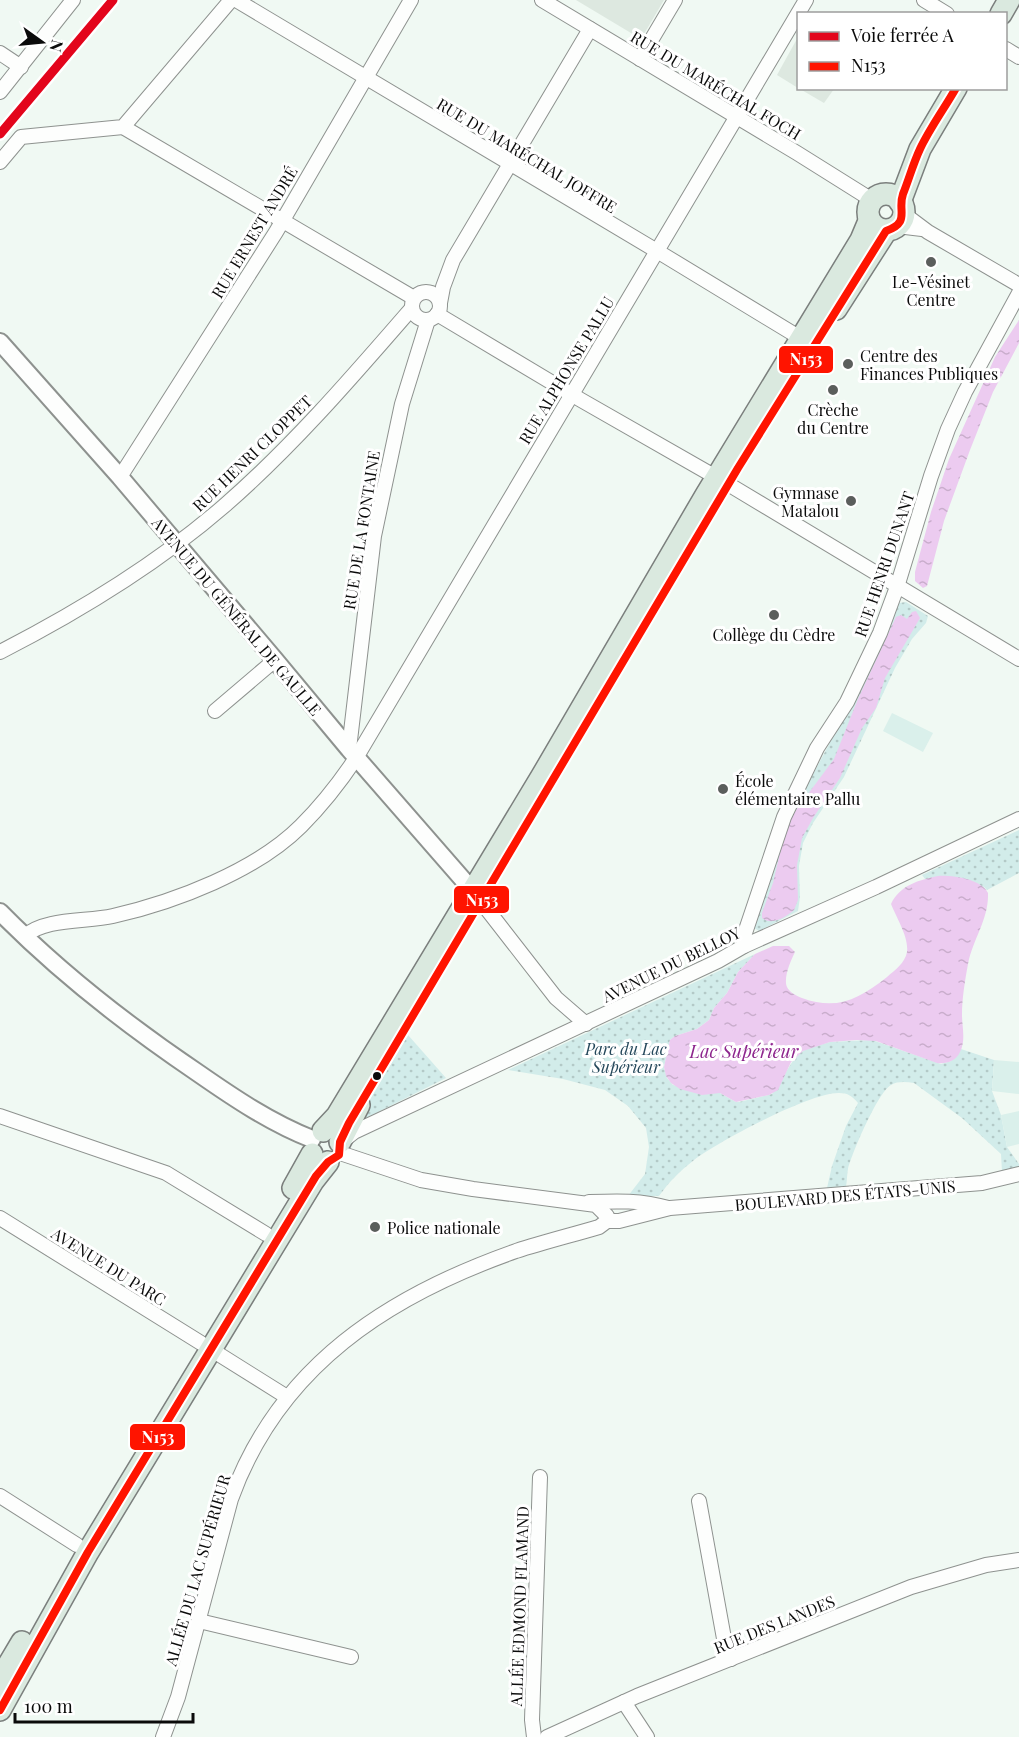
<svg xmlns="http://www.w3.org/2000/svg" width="1019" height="1737" viewBox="0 0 1019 1737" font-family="'Playfair Display',serif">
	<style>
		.grass { fill: url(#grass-dots) }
		.pitch { fill: #daf0eb }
		.plaza { fill: #dde8e0 }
		.water { fill: url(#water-ripples) }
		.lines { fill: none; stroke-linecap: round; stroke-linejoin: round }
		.minor-casing { stroke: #8e928f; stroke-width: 16 }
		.tertiary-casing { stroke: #8e928f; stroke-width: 20 }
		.primary-casing { stroke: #7b7f7d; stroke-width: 24 }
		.minor { stroke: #fdfefd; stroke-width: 14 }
		.tertiary { stroke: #fdfefd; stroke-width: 16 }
		.primary { stroke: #dae9df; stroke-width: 21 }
		.bus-1-casing { stroke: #fff; stroke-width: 12 }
		.bus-1 { stroke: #ff1400; stroke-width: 8 }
		.rail-1-casing { stroke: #fff; stroke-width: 14 }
		.rail-1 { stroke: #e3051c; stroke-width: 9 }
		.poi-dot { fill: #5b5e5c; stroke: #fff; stroke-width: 2 }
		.bus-dot { fill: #0b0b0b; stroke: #fff; stroke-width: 2 }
		.labels { text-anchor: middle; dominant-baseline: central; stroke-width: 6; stroke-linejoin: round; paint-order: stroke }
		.street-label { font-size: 16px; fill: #0b0b0b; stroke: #fff }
		.poi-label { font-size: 16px; fill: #0b0b0b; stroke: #fff }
		.park-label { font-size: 16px; font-style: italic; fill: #24475a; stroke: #fff }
		.water-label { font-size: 18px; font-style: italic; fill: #8d258d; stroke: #fff }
		.line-badge { stroke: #fff; stroke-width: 2 }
		.badge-label { font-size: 16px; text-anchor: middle; font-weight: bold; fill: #fff }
	</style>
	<defs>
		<pattern id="grass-dots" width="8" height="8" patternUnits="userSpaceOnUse" patternTransform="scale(1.5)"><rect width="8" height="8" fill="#d2ecea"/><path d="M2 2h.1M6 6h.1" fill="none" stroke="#b3c9c7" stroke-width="1.8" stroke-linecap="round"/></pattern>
		<pattern id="water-ripples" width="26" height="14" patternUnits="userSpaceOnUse" patternTransform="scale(1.5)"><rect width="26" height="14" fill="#eccbf0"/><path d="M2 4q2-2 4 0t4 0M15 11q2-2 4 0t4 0" fill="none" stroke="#c9adcc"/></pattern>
	</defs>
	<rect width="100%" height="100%" fill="#f0f9f3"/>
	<g class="grass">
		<polygon points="906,602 928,616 926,623 912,639 895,668 844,777 813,823 803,843 799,866 800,897 798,911 759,931 754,928 754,923 778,852 796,806 872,664 899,603"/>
		<polygon points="1019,830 1019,873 987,890 984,887 947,876 925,879 922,875"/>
		<path d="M755 954 738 972 727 993 714 1008 709 1020 697 1029 675 1036 670 1040 664 1067 667 1078 673 1085 720 1093 736 1102H739L772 1094 796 1056 806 1049 830 1042 872 1040 941 1064 951 1061 961 1049 994 1060 992 1091 1001 1115 1007 1147 1019 1164V1168L1002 1172 1001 1154 962 1118 914 1083C906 1082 898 1081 891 1085 878 1092 852 1153 848 1169 847 1174 847 1181 846 1187L827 1188 832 1166 846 1126 858 1103C852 1096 848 1093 839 1093 811 1092 717 1142 694 1160 680 1171 669 1182 659 1196H628L645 1174 649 1147 646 1128 628 1106 605 1090 563 1079 508 1070Z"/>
		<polygon points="408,1035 446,1078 356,1123"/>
	</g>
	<g class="pitch">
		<polygon points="892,713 933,733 923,752 883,731"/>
		<polygon points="994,1060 1019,1062 1019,1094 992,1091"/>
		<polygon points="1019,1111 1019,1144 1007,1147 1001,1115"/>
	</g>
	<g class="plaza">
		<polygon points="576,0 664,0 641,39"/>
		<polygon points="798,37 798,88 777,75"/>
		<polygon points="800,89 834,89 824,103"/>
	</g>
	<g class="water">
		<polygon points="1019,320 1019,343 993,392 970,450 944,521 927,586 923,588 915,581 915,572 931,512 949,459 995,357"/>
		<path d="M916 611 920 618 885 678 876 708 862 728 840 778 813 818 802 838 797 865 798 900 794 910C786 917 772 926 762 918V913L773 883 783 840 791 817 834 759 858 699 896 617 901 615 907 619 912 612Z"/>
		<path d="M938 876C953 875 981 879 988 893 989 919 973 939 968 964 965 980 962 999 962 1015 962 1027 966 1040 960 1052 956 1061 947 1064 937 1063L876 1041 857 1040 830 1042 803 1051 791 1062 778 1090 769 1095 736 1102 720 1093 702 1095 680 1089 671 1083 666 1076 664 1067 670 1040 675 1036 697 1029 709 1020 714 1008 727 993 738 972 755 954 773 946H789L795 952C791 960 783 978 787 987 789 992 797 996 802 998 837 1011 859 999 887 977 895 970 905 963 907 952 909 937 896 917 891 904 900 885 919 880 938 876Z"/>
	</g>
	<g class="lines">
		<defs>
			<g id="minor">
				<polyline points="236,0 657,251 802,339"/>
				<polyline points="542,0 797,153 872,200"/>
				<polyline points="924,0 947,14"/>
				<polyline points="1006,49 1019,57"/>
				<polyline points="0,53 21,67"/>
				<polyline points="640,59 675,0"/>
				<polyline points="0,92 73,0"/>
				<polyline points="123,127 414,298"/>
				<polyline points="0,162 21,137 123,127 231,0"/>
				<polyline points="904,214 928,232 1019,285"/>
				<polyline points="897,226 922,229"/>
				<circle cx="426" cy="306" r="14"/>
				<polyline points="440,303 443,287 453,260 590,29"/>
				<polyline points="437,314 581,400 728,484 1019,659"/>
				<polyline points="120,477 276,232 411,0"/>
				<path d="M0 652C80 611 156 565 224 506 293 446 353 376 412 308"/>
				<polyline points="215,711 275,660"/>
				<polyline points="349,749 374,536 402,404 428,320"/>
				<polyline points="472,890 556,998 586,1024"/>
				<path d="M25 936C45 918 86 922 113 916 175 902 256 871 301 826 322 805 340 782 356 758L806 0"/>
				<polyline points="744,946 745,933 784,817 817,748 847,702 880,633 897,587 931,476 948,429 965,392 1019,293"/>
				<polyline points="0,1116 166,1173 266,1234"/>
				<polyline points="344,1140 354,1132 718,961 744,946 876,887 1019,819"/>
				<polyline points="340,1153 421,1180 473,1189 596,1205 607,1216 607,1221"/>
				<path d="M589 1202C616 1201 642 1200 668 1208"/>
				<polyline points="0,1218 201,1343"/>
				<polyline points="607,1221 619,1221 670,1208 982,1183 1019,1174"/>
				<polyline points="212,1350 287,1397"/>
				<polyline points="0,1496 77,1545"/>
				<polyline points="699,1501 725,1644 731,1659"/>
				<polyline points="199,1621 351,1657"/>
				<polyline points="624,1702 647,1737"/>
				<path d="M163 1737 178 1697 231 1499C279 1366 388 1296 516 1251 544 1242 572 1235 599 1227L607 1221"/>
				<polyline points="534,1737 532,1720 540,1477"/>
				<polyline points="547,1737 637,1696 911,1587 986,1565 1019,1560"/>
			</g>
			<g id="tertiary">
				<polyline points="0,342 120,477 275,660 349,749 472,890"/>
				<path d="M0 912C60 973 127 1025 198 1073 234 1098 271 1123 312 1139"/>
			</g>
			<g id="primary">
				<polyline points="1001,14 1009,0"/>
				<circle cx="886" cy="212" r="18"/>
				<polyline points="900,202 920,149 956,88"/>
				<polyline points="836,309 886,231"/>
				<polyline points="323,1131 337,1116 542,776 706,495 861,240 869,221"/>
				<polyline points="340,1142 359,1105"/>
				<polyline points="293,1188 312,1154"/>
				<polyline points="0,1679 22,1642"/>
				<polyline points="0,1710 88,1552 313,1181 328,1162"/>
			</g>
		</defs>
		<use href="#minor" class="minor-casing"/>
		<use href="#tertiary" class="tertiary-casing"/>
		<use href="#primary" class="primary-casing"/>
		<use href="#minor" class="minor"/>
		<use href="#tertiary" class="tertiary"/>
		<use href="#primary" class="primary"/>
		<defs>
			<path id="bus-1" d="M0 1710 88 1552 316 1176 328 1162 339 1155 340 1142 349 1123 738 468 886 231C911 222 897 211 903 194 909 179 913 164 920 149 930 128 944 109 956 88"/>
		</defs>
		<use href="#bus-1" class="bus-1-casing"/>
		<use href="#bus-1" class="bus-1"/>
		<defs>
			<polyline id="rail-1" points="0,134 113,0"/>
		</defs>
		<use href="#rail-1" class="rail-1-casing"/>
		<use href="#rail-1" class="rail-1"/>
	</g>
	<g class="poi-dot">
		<circle cx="931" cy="262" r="6"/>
		<circle cx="848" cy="364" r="6"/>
		<circle cx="833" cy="390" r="6"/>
		<circle cx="851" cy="501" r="6"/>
		<circle cx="774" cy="615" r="6"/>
		<circle cx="723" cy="789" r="6"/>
		<circle cx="375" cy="1227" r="6"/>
	</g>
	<circle class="bus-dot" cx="377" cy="1076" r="5"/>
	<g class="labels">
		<g class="street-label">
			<text transform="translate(716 85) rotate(31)">RUE DU MARÉCHAL FOCH</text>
			<text transform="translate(527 155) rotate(31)">RUE DU MARÉCHAL JOFFRE</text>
			<text transform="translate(254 232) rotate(-59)">RUE ERNEST ANDRÉ</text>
			<text transform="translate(566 370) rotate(-59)">RUE ALPHONSE PALLU</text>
			<text transform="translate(252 453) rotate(-44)">RUE HENRI CLOPPET</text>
			<text transform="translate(361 530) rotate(-81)">RUE DE LA FONTAINE</text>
			<text transform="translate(884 564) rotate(-71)">RUE HENRI DUNANT</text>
			<text transform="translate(237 616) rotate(50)">AVENUE DU GÉNÉRAL DE GAULLE</text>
			<text transform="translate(671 964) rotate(-26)">AVENUE DU BELLOY</text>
			<text transform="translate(845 1195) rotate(-5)">BOULEVARD DES ÉTATS-UNIS</text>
			<text transform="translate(109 1266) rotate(32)">AVENUE DU PARC</text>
			<text transform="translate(197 1570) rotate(-74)">ALLÉE DU LAC SUPÉRIEUR</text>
			<text transform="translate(519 1606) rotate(-88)">ALLÉE EDMOND FLAMAND</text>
			<text transform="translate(774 1624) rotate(-22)">RUE DES LANDES</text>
		</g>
		<g class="poi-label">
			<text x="931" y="281">Le-Vésinet<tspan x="931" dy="18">Centre</tspan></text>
			<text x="860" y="355" text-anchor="start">Centre des<tspan x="860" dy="18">Finances Publiques</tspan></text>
			<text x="833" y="409">Crèche<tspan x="833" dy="18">du Centre</tspan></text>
			<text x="839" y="492" text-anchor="end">Gymnase<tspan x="839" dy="18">Matalou</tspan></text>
			<text x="774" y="634">Collège du Cèdre</text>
			<text x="735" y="780" text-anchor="start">École<tspan x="735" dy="18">élémentaire Pallu</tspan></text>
			<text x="387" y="1227" text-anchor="start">Police nationale</text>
		</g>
		<g class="park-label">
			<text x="626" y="1048">Parc du Lac<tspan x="626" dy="18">Supérieur</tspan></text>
		</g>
		<g class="water-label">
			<text x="744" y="1051">Lac Supérieur</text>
		</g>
	</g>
	<g class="line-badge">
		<rect x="778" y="345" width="56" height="29" rx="6" fill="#ff1400"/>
		<rect x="453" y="885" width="57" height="29" rx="6" fill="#ff1400"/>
		<rect x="129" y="1423" width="57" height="28" rx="6" fill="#ff1400"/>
	</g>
	<g class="badge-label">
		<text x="806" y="365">N153</text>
		<text x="482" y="906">N153</text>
		<text x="158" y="1443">N153</text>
	</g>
	<rect x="797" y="12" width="210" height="78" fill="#ffffff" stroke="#9d9d9d" stroke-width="1.5"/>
	<rect x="809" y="32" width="30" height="9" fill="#e3051c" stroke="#9d9d9d" stroke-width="1.5"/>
	<text x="851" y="42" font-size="18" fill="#0b0b0b">Voie ferrée A</text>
	<rect x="809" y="62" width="30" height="9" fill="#ff1400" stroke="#9d9d9d" stroke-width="1.5"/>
	<text x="851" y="72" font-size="18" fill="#0b0b0b">N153</text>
	<g transform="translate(42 42) rotate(105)" stroke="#ffffff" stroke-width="4.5" paint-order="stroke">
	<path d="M0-4.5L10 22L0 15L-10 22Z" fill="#0b0b0b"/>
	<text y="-9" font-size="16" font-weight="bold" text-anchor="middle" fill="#0b0b0b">N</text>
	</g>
	<path d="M15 1713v9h178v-9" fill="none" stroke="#0b0b0b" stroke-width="3"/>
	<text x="24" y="1713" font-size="18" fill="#0b0b0b" stroke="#ffffff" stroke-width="4.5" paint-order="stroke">100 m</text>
</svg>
